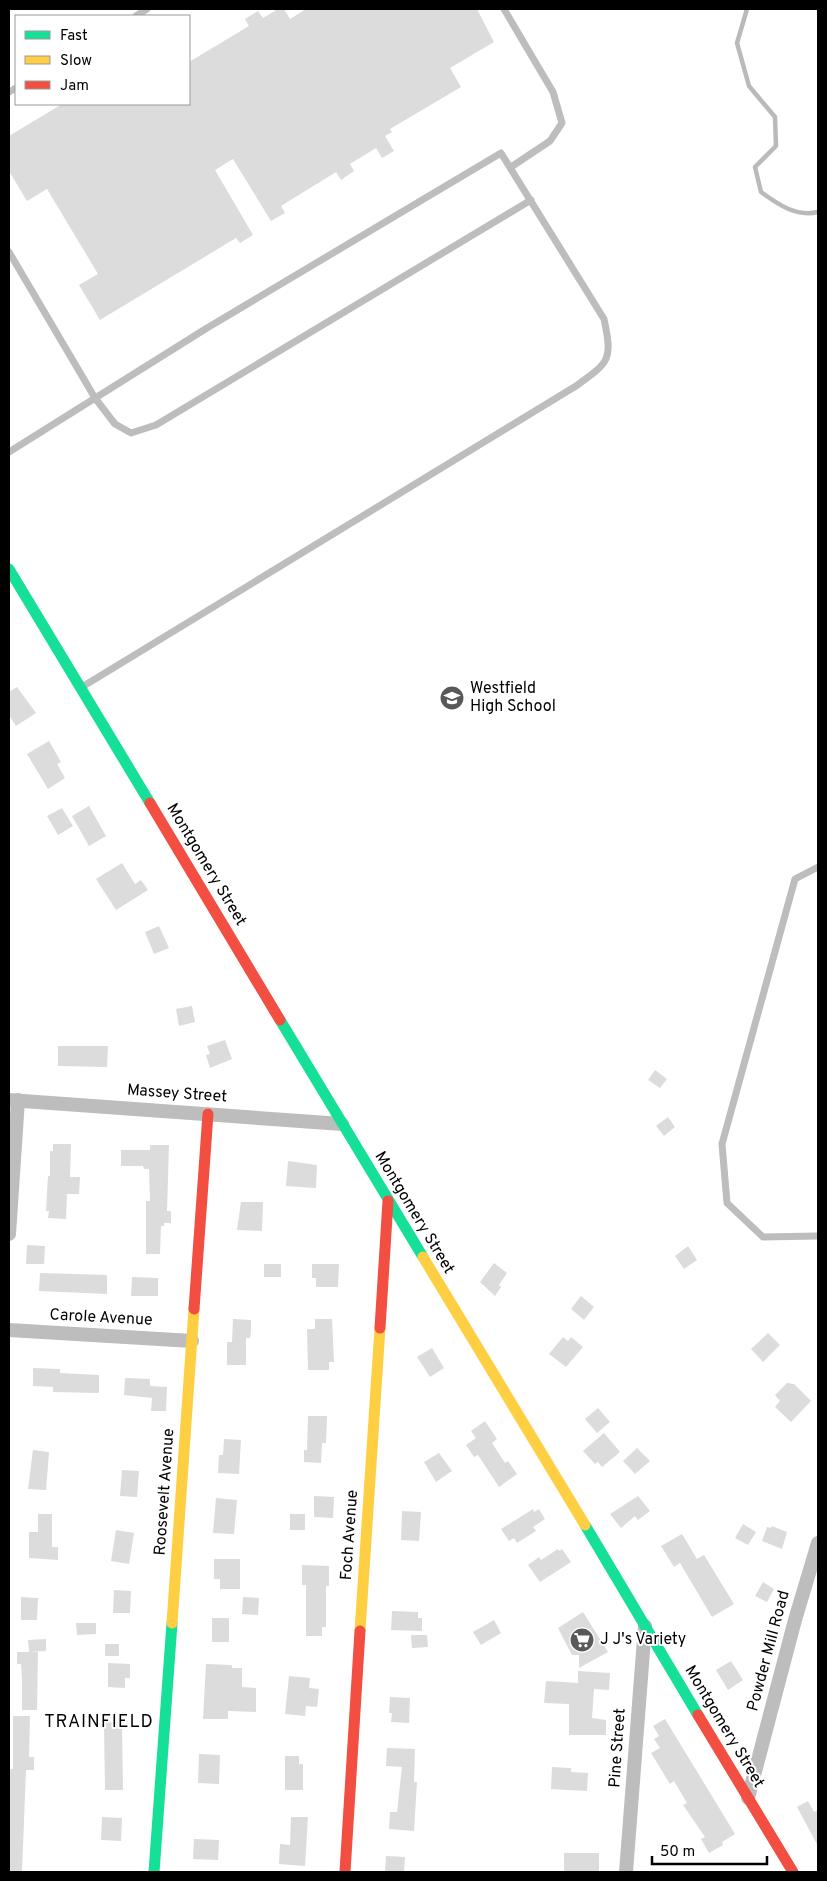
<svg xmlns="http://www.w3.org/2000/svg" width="827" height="1881" viewBox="0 0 827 1881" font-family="Overpass,sans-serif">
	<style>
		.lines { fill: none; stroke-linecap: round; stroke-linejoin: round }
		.stream { stroke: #bababa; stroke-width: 4.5 }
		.building { fill: #dcdcdc }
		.lane { stroke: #bdbdbd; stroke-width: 7 }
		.street { stroke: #bdbdbd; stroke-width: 14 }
		.fast { stroke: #16e098; stroke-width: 11 }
		.slow { stroke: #ffcf43; stroke-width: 11 }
		.jam { stroke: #f24e42; stroke-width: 11 }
		.labels { text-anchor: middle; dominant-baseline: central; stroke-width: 4; stroke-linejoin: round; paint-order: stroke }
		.poi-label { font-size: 16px; fill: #000; stroke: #fff; text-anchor: start }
		.street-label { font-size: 16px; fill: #000; stroke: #fff }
		.neighbourhood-label { font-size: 18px; letter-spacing: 1px; fill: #000; stroke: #fff }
	</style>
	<rect width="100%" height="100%" fill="#fff"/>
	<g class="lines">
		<path class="stream" d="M747 9 737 43 749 86 775 117 776 146 755 167 761 192C779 205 796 217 818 212"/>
	</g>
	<g class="building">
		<polygon points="278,9 284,9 290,19 306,9 477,9 494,42 450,68 461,87 390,129 392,132 385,136 394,151 382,158 376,148 350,164 354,171 341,180 336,172 281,206 285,213 271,221 233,159 215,170 253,235 240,243 236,238 100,320 79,285 98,274 47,189 27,201 9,171 9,136 62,104 189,104 189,62 249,26 245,19 258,11 263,18"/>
		<polygon points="17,687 36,713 16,726 9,715 9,692"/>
		<polygon points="49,741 61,762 57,764 65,778 48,789 27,754"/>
		<polygon points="89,806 106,836 89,846 72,816"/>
		<polygon points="62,808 73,826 58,835 47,816"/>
		<polygon points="122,863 135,884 141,880 148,890 116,910 96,879"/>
		<polygon points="159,926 169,948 154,954 145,932"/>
		<polygon points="192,1006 195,1022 179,1026 176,1009"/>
		<polygon points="225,1040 232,1059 210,1068 206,1055 210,1054 207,1046"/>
		<polygon points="58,1046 108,1046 107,1067 58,1066"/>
		<polygon points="655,1070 667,1079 660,1088 648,1080"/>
		<polygon points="668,1117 675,1127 664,1136 656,1126"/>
		<polygon points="53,1144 71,1144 70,1177 80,1177 79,1194 67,1194 66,1219 48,1218 49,1211 46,1211 48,1176 50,1176 50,1151 53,1151"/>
		<polygon points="150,1145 169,1145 167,1211 171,1211 171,1223 164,1223 164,1226 161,1226 160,1254 146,1254 146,1201 150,1201 149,1169 144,1169 143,1166 121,1166 121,1150 150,1150"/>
		<polygon points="288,1161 317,1165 316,1188 286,1186"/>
		<polygon points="241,1202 263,1202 262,1231 237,1230"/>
		<polygon points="27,1245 45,1246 44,1264 26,1264"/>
		<polygon points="688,1246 697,1260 684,1269 675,1256"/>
		<polygon points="494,1263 507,1273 499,1285 501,1287 495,1296 480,1282"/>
		<rect x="264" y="1264" width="17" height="13"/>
		<polygon points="312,1264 339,1264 338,1287 316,1287 316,1278 312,1278"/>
		<polygon points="40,1273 107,1275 107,1294 39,1291"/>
		<polygon points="132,1277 158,1278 158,1296 131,1296"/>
		<polygon points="581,1296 594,1307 584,1320 571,1309"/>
		<polygon points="233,1319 251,1320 251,1332 250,1338 246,1338 246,1365 227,1365 227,1342 232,1342"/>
		<polygon points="315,1319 332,1319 334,1362 329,1362 329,1370 308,1370 307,1329 315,1329"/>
		<polygon points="768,1333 780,1345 763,1362 751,1349"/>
		<polygon points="563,1337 568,1341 571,1337 583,1347 566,1367 549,1354"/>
		<polygon points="432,1348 444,1368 430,1377 417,1357"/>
		<polygon points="33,1368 60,1369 60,1373 99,1375 99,1393 53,1392 53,1387 33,1386"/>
		<polygon points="125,1378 150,1379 150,1386 167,1387 166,1411 151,1411 152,1398 124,1395"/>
		<polygon points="787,1383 794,1384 811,1401 791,1422 775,1407 780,1401 775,1395"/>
		<polygon points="598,1408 610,1422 597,1433 585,1419"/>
		<polygon points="308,1416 327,1416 326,1443 322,1443 321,1463 304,1462 304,1450 307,1450"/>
		<polygon points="485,1421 497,1439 492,1443 505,1463 508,1461 517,1474 499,1487 478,1455 474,1457 466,1445 476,1438 471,1431"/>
		<polygon points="604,1433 620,1452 602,1467 598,1462 595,1464 583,1451"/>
		<polygon points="224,1439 241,1440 239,1474 218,1473 219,1455 223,1455"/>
		<polygon points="637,1448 650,1461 635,1474 623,1461"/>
		<polygon points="33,1450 49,1452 46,1490 28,1489"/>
		<polygon points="439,1453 452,1471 436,1482 424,1462"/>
		<polygon points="122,1470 139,1471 137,1497 120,1496"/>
		<polygon points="314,1496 334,1497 333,1518 314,1517"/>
		<polygon points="638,1496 650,1511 638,1520 635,1516 621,1528 610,1514"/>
		<polygon points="216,1498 237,1500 234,1534 213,1533"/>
		<polygon points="533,1509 534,1512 539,1509 545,1519 533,1527 536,1531 517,1543 514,1538 509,1541 501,1529"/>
		<polygon points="402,1511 421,1512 419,1541 401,1540"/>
		<polygon points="38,1514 52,1514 52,1547 58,1547 58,1560 29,1558 29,1532 38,1532"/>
		<rect x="290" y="1514" width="15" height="16"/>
		<polygon points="743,1524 756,1532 748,1545 735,1538"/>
		<polygon points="772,1526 787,1532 782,1549 762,1541 767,1527 771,1528"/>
		<polygon points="116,1530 134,1533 129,1564 111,1561"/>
		<polygon points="682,1534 697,1559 704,1555 734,1604 712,1617 680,1563 674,1567 661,1546"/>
		<polygon points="558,1549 559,1551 562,1549 571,1562 540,1582 528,1565 539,1557 541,1560"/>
		<polygon points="214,1559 240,1559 240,1589 220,1589 220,1579 214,1579"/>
		<polygon points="302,1565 329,1566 329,1586 326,1586 326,1627 322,1627 322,1636 306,1636 306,1585 302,1585"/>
		<polygon points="763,1582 774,1589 767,1602 755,1596"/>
		<polygon points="114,1590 131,1591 130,1613 113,1613"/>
		<polygon points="21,1597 38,1598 37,1620 21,1620"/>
		<polygon points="243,1597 259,1598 258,1615 242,1614"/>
		<polygon points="392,1611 418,1612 418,1618 422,1618 422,1631 391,1630"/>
		<polygon points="583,1612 608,1652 579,1668 579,1655 572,1655 558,1628"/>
		<rect x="212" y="1618" width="17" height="24"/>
		<polygon points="494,1620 501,1633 481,1645 473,1632"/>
		<polygon points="76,1623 96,1623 96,1634 77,1635"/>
		<polygon points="411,1635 427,1635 428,1647 412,1648"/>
		<polygon points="46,1639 46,1651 29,1652 28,1640"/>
		<rect x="105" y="1644" width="14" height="12"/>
		<polygon points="17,1652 38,1652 37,1710 22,1710 22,1680 21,1664 17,1664"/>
		<polygon points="731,1661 743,1680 728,1690 716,1670"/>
		<polygon points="108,1663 130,1664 130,1678 125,1678 125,1688 108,1687"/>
		<polygon points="206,1664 232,1665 232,1668 242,1668 242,1687 256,1688 256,1712 228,1711 228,1719 203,1719"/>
		<polygon points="578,1671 610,1673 609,1690 594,1689 592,1718 606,1720 606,1735 569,1735 569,1704 544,1703 546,1681 578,1683"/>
		<polygon points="289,1676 310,1678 309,1688 319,1689 317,1707 306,1706 305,1716 285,1714"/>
		<polygon points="390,1697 410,1698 409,1723 391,1722 392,1713 389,1713"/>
		<polygon points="13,1716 30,1716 29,1757 34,1757 34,1770 26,1770 22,1872 9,1872 9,1769 13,1769"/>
		<polygon points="665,1719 735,1834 722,1842 723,1845 709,1853 701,1839 705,1837 683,1805 687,1803 674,1781 670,1784 651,1753 660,1748 654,1739 659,1736 653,1726"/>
		<polygon points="104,1722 122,1722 123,1790 105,1790"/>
		<polygon points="387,1748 415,1749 414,1782 417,1782 414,1831 389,1829 390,1812 397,1812 402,1767 386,1766"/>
		<polygon points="199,1754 220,1755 219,1784 198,1783"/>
		<polygon points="285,1756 299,1756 299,1764 303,1764 303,1790 285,1790"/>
		<polygon points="552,1767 571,1768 571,1772 588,1773 587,1791 551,1789"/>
		<polygon points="808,1801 814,1812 818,1810 818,1846 797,1807"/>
		<polygon points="102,1817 122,1818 121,1841 101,1840"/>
		<polygon points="291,1817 308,1817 305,1866 279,1864 280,1844 290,1845"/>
		<polygon points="194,1839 219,1840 218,1860 193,1859"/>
		<rect x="564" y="1853" width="35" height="19"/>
		<polygon points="386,1856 405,1857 404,1872 385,1872"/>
	</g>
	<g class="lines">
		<g class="lane">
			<polyline points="504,9 553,92 562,123 550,141 511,167"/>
			<polyline points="136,16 147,9"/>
			<polyline points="9,92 16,88"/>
			<polyline points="9,252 95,398 115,424 131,433 156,425 531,200"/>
			<path d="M9 452 207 328 501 153 604 319C613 361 609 362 576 386L82 687"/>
			<polyline points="818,867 795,879 722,1144 727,1203 763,1237 818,1236"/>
		</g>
		<g class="street">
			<polyline points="9,1100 342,1124"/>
			<polyline points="9,1234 18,1100"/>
			<polyline points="9,1330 192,1341"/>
			<polyline points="748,1798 795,1620 818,1543"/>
			<polyline points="626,1872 645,1626"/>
		</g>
		<g class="fast">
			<polyline points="9,569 150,803"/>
			<polyline points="280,1020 423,1257"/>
			<polyline points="585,1525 698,1715"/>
			<polyline points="154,1872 172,1623"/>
		</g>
		<g class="slow">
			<polyline points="423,1257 585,1525"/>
			<polyline points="172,1623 194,1309"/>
			<polyline points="360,1631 380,1328"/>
		</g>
		<g class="jam">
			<polyline points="150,803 280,1020"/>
			<polyline points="194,1309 208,1114"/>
			<polyline points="380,1328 388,1201"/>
			<polyline points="698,1715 793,1872"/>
			<polyline points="345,1872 360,1631"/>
		</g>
	</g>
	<defs>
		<symbol id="school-disc" viewBox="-11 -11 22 22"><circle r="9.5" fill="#595959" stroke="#fff"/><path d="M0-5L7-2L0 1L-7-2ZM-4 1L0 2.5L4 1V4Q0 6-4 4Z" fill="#fff"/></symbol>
		<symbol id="supermarket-disc" viewBox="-11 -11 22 22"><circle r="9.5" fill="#595959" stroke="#fff"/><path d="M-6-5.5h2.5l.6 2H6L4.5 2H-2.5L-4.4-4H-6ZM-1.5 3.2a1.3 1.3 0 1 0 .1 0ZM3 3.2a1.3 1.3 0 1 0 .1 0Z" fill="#fff"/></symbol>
	</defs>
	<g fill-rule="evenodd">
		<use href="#school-disc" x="438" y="684" width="28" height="28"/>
		<use href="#supermarket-disc" x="568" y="1626" width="28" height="28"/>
	</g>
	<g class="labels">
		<g class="poi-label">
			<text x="470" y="689">Westfield<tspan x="470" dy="18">High School</tspan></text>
			<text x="600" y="1640">J J's Variety</text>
		</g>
		<g class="street-label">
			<text transform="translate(206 865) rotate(59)">Montgomery Street</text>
			<text transform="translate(177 1094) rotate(4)">Massey Street</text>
			<text transform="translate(414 1213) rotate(59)">Montgomery Street</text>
			<text transform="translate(101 1318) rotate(3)">Carole Avenue</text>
			<text transform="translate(165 1492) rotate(-86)">Roosevelt Avenue</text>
			<text transform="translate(350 1535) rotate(-86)">Foch Avenue</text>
			<text transform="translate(769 1651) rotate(-75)">Powder Mill Road</text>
			<text transform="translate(724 1727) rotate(59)">Montgomery Street</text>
			<text transform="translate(618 1748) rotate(-86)">Pine Street</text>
		</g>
		<g class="neighbourhood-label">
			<text x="99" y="1722">TRAINFIELD</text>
		</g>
	</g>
	<rect width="827" height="1881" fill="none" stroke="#000000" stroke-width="20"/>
	<rect x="15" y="15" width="175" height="90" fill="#ffffff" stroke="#999999"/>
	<rect x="25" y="31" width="25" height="8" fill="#16e098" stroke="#999999"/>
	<text x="60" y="40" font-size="15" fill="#000000">Fast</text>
	<rect x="25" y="56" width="25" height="8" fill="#ffcf43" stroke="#999999"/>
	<text x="60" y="65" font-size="15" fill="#000000">Slow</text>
	<rect x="25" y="81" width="25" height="8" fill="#f24e42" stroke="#999999"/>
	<text x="60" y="90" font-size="15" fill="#000000">Jam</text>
	<path d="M652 1856v8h115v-8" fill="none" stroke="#000000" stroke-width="2.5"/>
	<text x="660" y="1856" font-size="15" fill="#000000" stroke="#ffffff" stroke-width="4" paint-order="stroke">50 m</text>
</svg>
